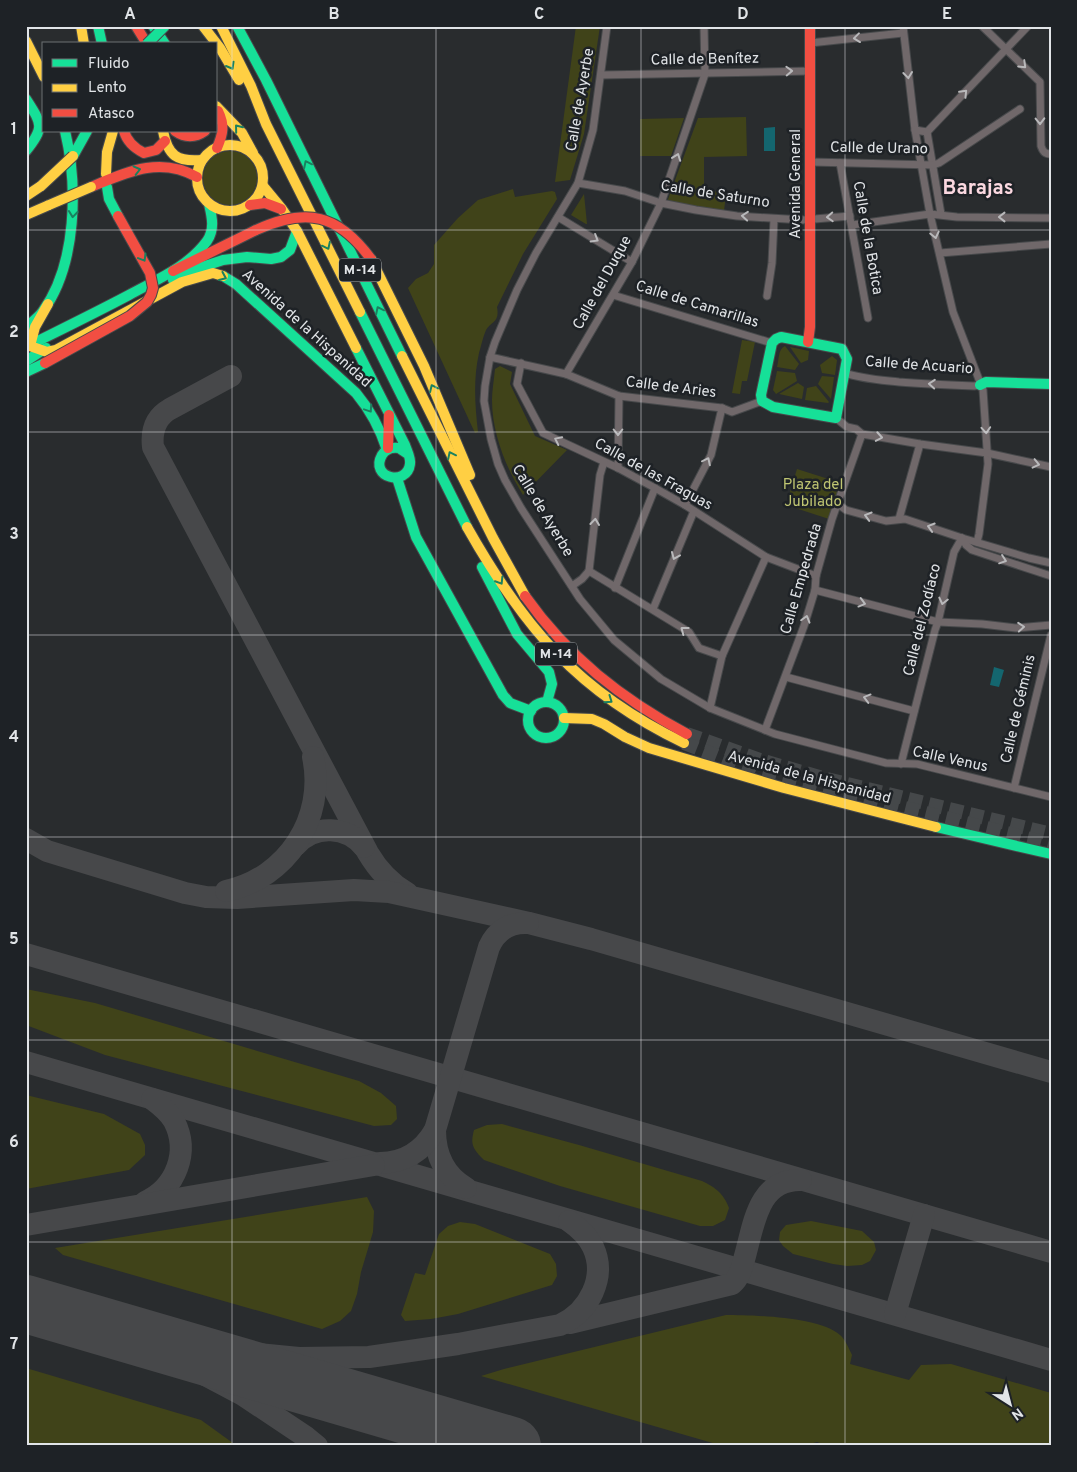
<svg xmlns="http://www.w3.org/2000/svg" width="1077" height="1472" viewBox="0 0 1077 1472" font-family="Overpass,sans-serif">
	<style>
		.green { fill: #404319 }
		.water { fill: #14666f }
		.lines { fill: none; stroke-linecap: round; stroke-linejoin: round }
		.taxiway { stroke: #47484a; stroke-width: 22 }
		.runway { stroke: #47484a; stroke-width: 58 }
		.highway-tunnel { stroke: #45484a; stroke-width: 14; stroke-dasharray: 14 7; stroke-linecap: butt }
		.street-casing { stroke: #47494b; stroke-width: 9 }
		.fast-casing { stroke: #47494b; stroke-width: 12 }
		.slow-casing { stroke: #47494b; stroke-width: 12 }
		.jam-casing { stroke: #47494b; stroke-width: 12 }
		.street { stroke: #70686a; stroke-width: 7 }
		.fast { stroke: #16e098; stroke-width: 10 }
		.slow { stroke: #ffcf43; stroke-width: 10 }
		.jam { stroke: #f24e42; stroke-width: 10 }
		.fast-bridge-casing { stroke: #47494b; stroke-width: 12; stroke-linecap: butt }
		.slow-bridge-casing { stroke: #47494b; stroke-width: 12; stroke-linecap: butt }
		.jam-bridge-casing { stroke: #47494b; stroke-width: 12; stroke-linecap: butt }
		.fast-bridge { stroke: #16e098; stroke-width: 10 }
		.slow-bridge { stroke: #ffcf43; stroke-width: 10 }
		.jam-bridge { stroke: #f24e42; stroke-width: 10 }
		.oneway { stroke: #b9b9bb }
		.oneway2 { stroke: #1a815f }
		.grid { fill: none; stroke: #e1e4e7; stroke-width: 1; stroke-opacity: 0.55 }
		.labels { text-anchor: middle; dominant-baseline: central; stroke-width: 5; stroke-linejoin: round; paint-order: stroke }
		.shield { fill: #1e2226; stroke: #a6aaad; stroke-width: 1 }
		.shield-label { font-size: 14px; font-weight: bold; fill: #e1e4e7 }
		.street-label { font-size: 15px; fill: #e1e4e7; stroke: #1e2226 }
		.park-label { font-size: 15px; fill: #c0c672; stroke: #1e2226 }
		.district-label { font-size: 20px; font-weight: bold; fill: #fbd8e0; stroke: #1e2226 }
		.neatline { fill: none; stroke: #e1e4e7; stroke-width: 2 }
		.grid-label { font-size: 16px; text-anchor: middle; font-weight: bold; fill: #e1e4e7 }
	</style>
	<rect width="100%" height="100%" fill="#292c2e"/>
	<g class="green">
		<polygon points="576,26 600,26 584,134 570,180 555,182"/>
		<polygon points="746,117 747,156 704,157 704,189 726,194 724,211 667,202 698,118"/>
		<polygon points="684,118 671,156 640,156 640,119"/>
		<circle cx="230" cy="178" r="27"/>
		<path d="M513 189 515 197 552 191 555 192 557 199 523 254 497 307C500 323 491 321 486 330 483 337 481 346 479 353 473 380 475 405 478 432L475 433 408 288 416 279 428 273 434 264V245L458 218 478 200Z"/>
		<polygon points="584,194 587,224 586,224 571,215"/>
		<polygon points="742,340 755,342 747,381 742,381 740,394 732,393"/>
		<path d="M785 346 799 364 795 370 777 367C779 360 778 349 785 346Z"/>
		<polygon points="790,347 809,351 808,360 801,363"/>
		<polygon points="832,356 837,360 835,375 822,373 820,365"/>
		<path d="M500 366 512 372 510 384 535 436 567 450 523 495C506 468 492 433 492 400 492 390 494 380 495 369Z"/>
		<polygon points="777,371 795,373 797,381 776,394 773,390"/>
		<polygon points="822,376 834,377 831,399 818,384"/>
		<polygon points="798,383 804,387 802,399 779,394"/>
		<polygon points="816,386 829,402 828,403 805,400 807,388"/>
		<polygon points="797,469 841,483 829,519 786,505"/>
		<polygon points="26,989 95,1003 359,1081 381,1093 396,1106 397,1119 391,1125 374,1126 105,1055 26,1025"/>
		<polygon points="26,1095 104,1114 140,1134 145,1145 145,1155 129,1170 26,1189"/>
		<path d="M502 1124 579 1145 702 1181C716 1188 723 1193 729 1208L725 1220 713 1226H700L560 1186 484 1160C473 1149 470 1145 474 1130L487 1125Z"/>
		<polygon points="367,1197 374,1211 373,1232 361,1272 357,1294 351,1311 340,1321 322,1329 63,1255 55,1248"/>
		<polygon points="811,1221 862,1231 874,1242 876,1250 870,1261 862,1265 847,1266 833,1264 793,1254 783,1246 779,1240 780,1232 786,1225"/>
		<polygon points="460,1222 475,1224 550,1254 556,1264 557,1276 552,1285 458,1314 431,1319 405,1321 401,1315 415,1273 425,1275 439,1234 448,1226"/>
		<path d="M726 1315C753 1315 820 1317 840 1335 845 1339 849 1349 852 1355L850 1364 909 1380 921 1365 951 1364 1051 1393V1446H828L817 1442 803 1446H723L481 1376 504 1369Z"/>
		<polygon points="26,1368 201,1420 237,1446 26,1446"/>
	</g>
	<g class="water">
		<polygon points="775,127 775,151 764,151 764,128"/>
		<polygon points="994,667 1004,670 999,687 990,685"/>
	</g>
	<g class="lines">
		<g class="taxiway">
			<path d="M231 376 170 409C156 417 151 430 153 447L368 853C378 870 390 883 407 893"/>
			<polyline points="26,839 47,851 60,855 185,893 206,897 237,898 354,890 389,892 529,923 591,939 1051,1072"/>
			<path d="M296 845C315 824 347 826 364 847"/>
			<path d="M226 891C287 878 326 818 313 757"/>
			<polyline points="26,954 1051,1252"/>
			<polyline points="26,1062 1051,1360"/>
			<path d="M435 1130C435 1155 444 1175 466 1188"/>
			<path d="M380 1163C404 1163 423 1151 435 1130L489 947C496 931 510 922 528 923"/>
			<path d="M145 1202C176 1188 190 1152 174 1121 169 1112 160 1105 152 1099"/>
			<polyline points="26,1225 374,1165"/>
			<polyline points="895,1314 924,1215"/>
			<polyline points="90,1323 175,1359 243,1395 306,1437 317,1446"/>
			<path d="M570 1323 732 1284C740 1277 742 1267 745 1256 754 1224 758 1179 801 1180"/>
			<path d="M164 1345 299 1358 369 1357 458 1344 560 1325C589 1312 607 1277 593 1247 588 1236 579 1228 569 1221"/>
		</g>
		<polyline class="runway" points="26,1304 512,1446"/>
		<g class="highway-tunnel">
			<polyline points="687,734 760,760 823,778 1051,834"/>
			<polyline points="684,743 756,771 1051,844"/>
		</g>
		<defs>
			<g id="street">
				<polyline points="607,26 593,130 578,183 536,253 517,290 495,342 490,357 485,386 484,401 491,439 498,464 505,480 521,508 580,599 614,640 661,679 710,708 775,734 886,763 917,764 1051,797"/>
				<polyline points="903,26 915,130 930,214 953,312 983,390 988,464 979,534 977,542"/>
				<path d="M982 26 1040 82 1041 146C1043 152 1045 154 1051 154"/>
				<polyline points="810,43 903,33"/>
				<polyline points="601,75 811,71"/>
				<polyline points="915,130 927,132 1028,26"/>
				<polyline points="927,132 941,214"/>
				<polyline points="811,162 933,165 939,163 1020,109"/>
				<polyline points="840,163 868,318"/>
				<polyline points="578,183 625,191 661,203 696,210 737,216 803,220 850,216"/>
				<polyline points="558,217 632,262"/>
				<polyline points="852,225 930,214 957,217 1051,218"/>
				<polyline points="940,253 1051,244"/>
				<polyline points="613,295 772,343"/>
				<polyline points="767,296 772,263 774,219"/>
				<polyline points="490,357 566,374 619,396 722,408 732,412 762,401"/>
				<polyline points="521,363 517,384 543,433 618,468 655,488 685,505 766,557 816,576"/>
				<path d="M845 373C862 379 881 380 899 382 924 384 949 385 974 386L980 385"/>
				<polyline points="566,374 632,262 661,203 705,74 704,26"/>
				<polyline points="836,418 847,427 856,429 862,434 920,444 987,453 1051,467"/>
				<polyline points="618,468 619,396"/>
				<polyline points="838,504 846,510 886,521 905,519 962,538 1029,558 1051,563"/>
				<polyline points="685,505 711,455 722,408"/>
				<polyline points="899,519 920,444"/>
				<polyline points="962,538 966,545 972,550 1051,576"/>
				<polyline points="589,571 689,632 699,648 722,656"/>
				<polyline points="589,571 600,475 604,462"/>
				<polyline points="572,586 582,579 589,571"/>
				<polyline points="615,588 655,488"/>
				<polyline points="815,590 938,622 982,624 1016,628 1051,625"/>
				<polyline points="653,609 694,511"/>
				<polyline points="786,677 914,711"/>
				<polyline points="710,708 722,656 766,557"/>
				<polyline points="765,730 804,626 815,590 816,576 832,519 862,434"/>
				<polyline points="901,764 935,630 938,622 954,552 962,538"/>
				<polyline points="1014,788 1051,635"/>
			</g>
			<g id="fast">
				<polyline points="98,26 102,44"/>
				<polyline points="153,26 165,44"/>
				<polyline points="237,26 266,80 402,356"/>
				<path d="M26 99C42 124 45 127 26 151"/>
				<polyline points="73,156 87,131"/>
				<polyline points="107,187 109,199 118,216"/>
				<path d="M223 276 236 284 356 393C371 411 380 428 387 450"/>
				<polyline points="173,280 202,267 223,260 247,257 271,259 281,257 290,250 297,231"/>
				<polyline points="360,312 467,527"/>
				<path d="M26 327C32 322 39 317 43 311 77 264 78 185 65 131"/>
				<polygon points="781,337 842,349 847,359 836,418 773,407 762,401 761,395 772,343 776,339"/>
				<path d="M26 347C60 330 95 313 129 295 156 280 188 267 207 241 215 229 212 217 209 204"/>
				<path d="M356 348 405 445C407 451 411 458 410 464 407 487 369 478 382 455 386 448 392 447 399 448L408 454"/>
				<polyline points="26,361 46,348"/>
				<polyline points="26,372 45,363"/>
				<polyline points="980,385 986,382 1051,384"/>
				<polyline points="397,478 416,537 503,695 510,703 531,711"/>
				<polyline points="482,567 517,634 549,672 552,684 547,702"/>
				<circle cx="546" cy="720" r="18"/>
				<polyline points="936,827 1051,854"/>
			</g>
			<g id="slow">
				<polyline points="81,26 84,44"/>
				<polyline points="203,26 220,48 239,80"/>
				<polyline points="221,26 251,86 266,124 360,312"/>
				<polyline points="26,41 44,77"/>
				<polyline points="216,106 242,133 253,153"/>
				<path d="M163 131C168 156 177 162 202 160"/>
				<circle cx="230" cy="178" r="33"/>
				<polyline points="106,174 107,152 113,131"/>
				<polyline points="263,186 282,209 297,231 356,348"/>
				<polyline points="26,196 41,186"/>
				<polyline points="26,215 49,205"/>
				<polyline points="371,259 424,366 470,475"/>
				<polyline points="48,304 35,327 30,346 47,352 56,350 182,282 213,273 223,276"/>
				<polyline points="402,356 493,538 525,596"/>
				<path d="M467 527C524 628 578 692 684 743"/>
				<polyline points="564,718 592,719 604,724 625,737 649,748 784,788 936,827"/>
			</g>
			<g id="jam">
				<polyline points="136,26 147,44"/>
				<path d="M124 131C127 142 134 148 144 153L156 150 165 141"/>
				<path d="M175 131C185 138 195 138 205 131"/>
				<path d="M217 148C223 134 225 125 218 111"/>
				<path d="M91 187C127 172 160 156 197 177"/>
				<polyline points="250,205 265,203 281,209"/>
				<polyline points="173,271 256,230"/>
				<polyline points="808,342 810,327 810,26"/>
				<polyline points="388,448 389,415"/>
				<path d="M525 596C568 657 622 699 687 734"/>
			</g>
		</defs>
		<use href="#street" class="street-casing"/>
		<use href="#fast" class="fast-casing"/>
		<use href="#slow" class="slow-casing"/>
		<use href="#jam" class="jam-casing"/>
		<use href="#street" class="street"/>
		<use href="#fast" class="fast"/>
		<use href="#slow" class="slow"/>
		<use href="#jam" class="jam"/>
		<defs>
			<polyline id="fast-bridge" points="147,44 165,26"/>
			<g id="slow-bridge">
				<polyline points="41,186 73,156"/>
				<polyline points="49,205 91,187"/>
			</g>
			<g id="jam-bridge">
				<path d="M256 230C307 207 338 214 371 259"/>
				<polyline points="45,363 130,316 147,302 151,295 153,288 150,273 118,216"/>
			</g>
		</defs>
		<use href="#fast-bridge" class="fast-bridge-casing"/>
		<use href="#slow-bridge" class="slow-bridge-casing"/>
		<use href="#jam-bridge" class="jam-bridge-casing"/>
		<use href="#fast-bridge" class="fast-bridge"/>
		<use href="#slow-bridge" class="slow-bridge"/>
		<use href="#jam-bridge" class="jam-bridge"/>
	</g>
	<defs><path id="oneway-chevron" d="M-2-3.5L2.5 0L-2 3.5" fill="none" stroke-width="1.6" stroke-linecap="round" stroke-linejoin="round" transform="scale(1.25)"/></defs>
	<g class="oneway">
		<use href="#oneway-chevron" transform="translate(857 38) rotate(173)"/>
		<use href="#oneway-chevron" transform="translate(1023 65) rotate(44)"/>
		<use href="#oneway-chevron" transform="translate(789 71) rotate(-2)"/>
		<use href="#oneway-chevron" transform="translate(908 75) rotate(83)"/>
		<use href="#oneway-chevron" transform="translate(964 93) rotate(-46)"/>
		<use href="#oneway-chevron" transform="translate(1040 121) rotate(89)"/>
		<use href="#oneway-chevron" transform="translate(677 157) rotate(-70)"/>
		<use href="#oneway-chevron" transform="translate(745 216) rotate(-175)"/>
		<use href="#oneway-chevron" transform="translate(830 217) rotate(177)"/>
		<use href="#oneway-chevron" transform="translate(1002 217) rotate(-180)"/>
		<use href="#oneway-chevron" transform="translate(935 235) rotate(77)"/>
		<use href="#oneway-chevron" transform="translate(595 239) rotate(31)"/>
		<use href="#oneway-chevron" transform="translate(932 384) rotate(-176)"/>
		<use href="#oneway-chevron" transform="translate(986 430) rotate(86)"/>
		<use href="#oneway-chevron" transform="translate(618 432) rotate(90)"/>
		<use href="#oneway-chevron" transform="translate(879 437) rotate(10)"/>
		<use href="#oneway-chevron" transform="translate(558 440) rotate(-154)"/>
		<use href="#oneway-chevron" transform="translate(707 461) rotate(-64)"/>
		<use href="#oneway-chevron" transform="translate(1036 464) rotate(13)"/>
		<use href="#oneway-chevron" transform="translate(868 516) rotate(-164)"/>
		<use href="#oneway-chevron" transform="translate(595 522) rotate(-84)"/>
		<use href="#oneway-chevron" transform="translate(931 527) rotate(-163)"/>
		<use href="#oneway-chevron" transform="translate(675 556) rotate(113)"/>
		<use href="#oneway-chevron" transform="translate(1003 560) rotate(19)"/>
		<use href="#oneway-chevron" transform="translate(943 601) rotate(103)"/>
		<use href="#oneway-chevron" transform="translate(862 603) rotate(15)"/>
		<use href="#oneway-chevron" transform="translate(806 619) rotate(-74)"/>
		<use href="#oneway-chevron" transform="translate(1021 627) rotate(-4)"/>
		<use href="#oneway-chevron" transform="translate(684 630) rotate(-143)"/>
		<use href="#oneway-chevron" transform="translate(867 698) rotate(-165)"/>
	</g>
	<g class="oneway2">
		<use href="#oneway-chevron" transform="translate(231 66) rotate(60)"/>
		<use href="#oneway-chevron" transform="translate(238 128) rotate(-129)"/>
		<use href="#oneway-chevron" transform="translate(307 164) rotate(-116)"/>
		<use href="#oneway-chevron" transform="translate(137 170) rotate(-14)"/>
		<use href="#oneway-chevron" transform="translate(73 214) rotate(96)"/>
		<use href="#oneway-chevron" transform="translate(327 246) rotate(64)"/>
		<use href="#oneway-chevron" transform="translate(143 258) rotate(59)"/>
		<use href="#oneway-chevron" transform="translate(223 277) rotate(24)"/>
		<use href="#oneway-chevron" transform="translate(379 310) rotate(-116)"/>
		<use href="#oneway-chevron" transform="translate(433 388) rotate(-115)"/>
		<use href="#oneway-chevron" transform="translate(369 409) rotate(56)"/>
		<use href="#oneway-chevron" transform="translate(451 455) rotate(-116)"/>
		<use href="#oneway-chevron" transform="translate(500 581) rotate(58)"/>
		<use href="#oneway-chevron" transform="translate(609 700) rotate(35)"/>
	</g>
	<path class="grid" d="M232 26V1446M436 26V1446M641 26V1446M845 26V1446M26 230H1051M26 432H1051M26 635H1051M26 837H1051M26 1040H1051M26 1242H1051"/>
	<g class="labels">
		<g class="shield">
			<rect x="339" y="258.5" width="42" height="23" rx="4"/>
			<rect x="535" y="642.5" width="42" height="23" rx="4"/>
		</g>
		<g class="shield-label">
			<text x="360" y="270">M-14</text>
			<text x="556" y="654">M-14</text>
		</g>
		<g class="street-label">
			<text transform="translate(705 60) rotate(-1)">Calle de Benítez</text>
			<text transform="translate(581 100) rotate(-80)">Calle de Ayerbe</text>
			<text transform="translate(879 149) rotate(1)">Calle de Urano</text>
			<text transform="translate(796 184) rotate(-90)">Avenida General</text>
			<text transform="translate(715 195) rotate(9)">Calle de Saturno</text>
			<text transform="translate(867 238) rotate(80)">Calle de la Botica</text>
			<text transform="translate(603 283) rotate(-61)">Calle del Duque</text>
			<text transform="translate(697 305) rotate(17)">Calle de Camarillas</text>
			<text transform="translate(306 329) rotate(42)">Avenida de la Hispanidad</text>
			<text transform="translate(919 366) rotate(4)">Calle de Acuario</text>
			<text transform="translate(671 388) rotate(7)">Calle de Aries</text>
			<text transform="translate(653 475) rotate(29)">Calle de las Fraguas</text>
			<text transform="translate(542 511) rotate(59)">Calle de Ayerbe</text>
			<text transform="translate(802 579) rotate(-74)">Calle Empedrada</text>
			<text transform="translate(923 620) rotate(-76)">Calle del Zodíaco</text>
			<text transform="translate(1019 709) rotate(-77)">Calle de Géminis</text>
			<text transform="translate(950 760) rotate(12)">Calle Venus</text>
			<text transform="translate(809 778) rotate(15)">Avenida de la Hispanidad</text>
		</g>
		<g class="park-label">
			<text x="813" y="485">Plaza del<tspan x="813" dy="17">Jubilado</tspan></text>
		</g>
		<g class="district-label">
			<text x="978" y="189">Barajas</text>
		</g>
	</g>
	<rect width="1077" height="1472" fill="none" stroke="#1e2226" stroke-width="55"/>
	<rect x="42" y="42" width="175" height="90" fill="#1e2226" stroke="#6c7073"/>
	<rect x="52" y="59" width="25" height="8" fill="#16e098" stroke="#6c7073"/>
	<text x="88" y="68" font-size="15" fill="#e1e4e7">Fluido</text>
	<rect x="52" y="84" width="25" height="8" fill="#ffcf43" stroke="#6c7073"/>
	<text x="88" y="92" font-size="15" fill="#e1e4e7">Lento</text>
	<rect x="52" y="109" width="25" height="8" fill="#f24e42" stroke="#6c7073"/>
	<text x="88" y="118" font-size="15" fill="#e1e4e7">Atasco</text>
	<g transform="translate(1010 1404) rotate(144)" stroke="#1e2226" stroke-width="4" paint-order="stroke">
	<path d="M0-4L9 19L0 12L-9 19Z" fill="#e1e4e7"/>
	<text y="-8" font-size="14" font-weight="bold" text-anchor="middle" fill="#e1e4e7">N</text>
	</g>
	<rect x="28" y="28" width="1022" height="1416" class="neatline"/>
	<g class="grid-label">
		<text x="130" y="19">A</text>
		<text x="334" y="19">B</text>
		<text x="539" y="19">C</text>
		<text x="743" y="19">D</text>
		<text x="947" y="19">E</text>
		<text x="14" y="134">1</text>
		<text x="14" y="337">2</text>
		<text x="14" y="539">3</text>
		<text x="14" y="742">4</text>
		<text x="14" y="944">5</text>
		<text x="14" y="1147">6</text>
		<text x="14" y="1349">7</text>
	</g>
</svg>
